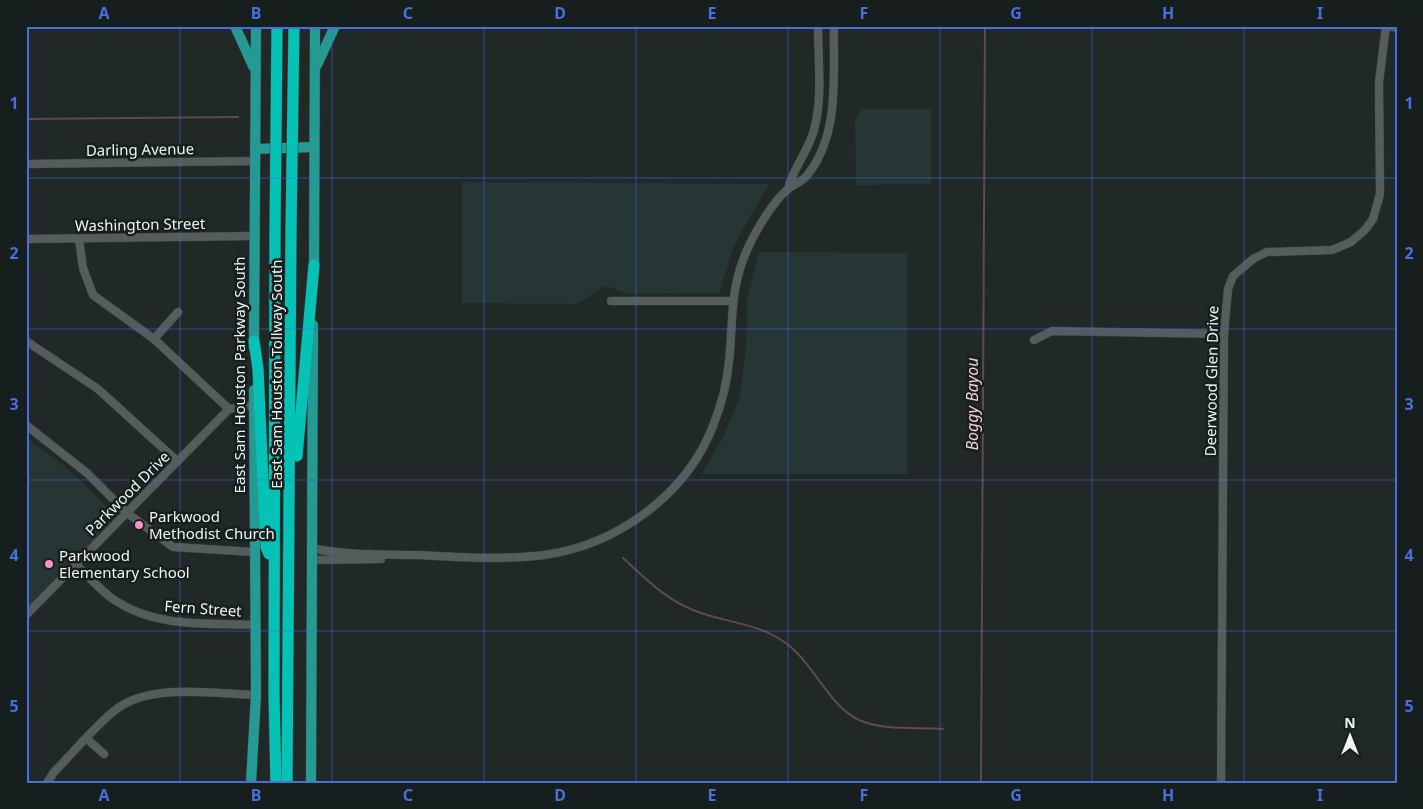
<svg xmlns="http://www.w3.org/2000/svg" width="1423" height="809" viewBox="0 0 1423 809" font-family="'Noto Sans',sans-serif">
	<style>
		.built { fill: #253634 }
		.lines { fill: none; stroke-linecap: round; stroke-linejoin: round }
		.stream { stroke: #5f4956; stroke-width: 2 }
		.minor-casing { stroke: #3c4342; stroke-width: 9 }
		.major-casing { stroke: #3c4342; stroke-width: 11 }
		.highway-casing { stroke: #3c4342; stroke-width: 12 }
		.minor { stroke: #535d5c; stroke-width: 8 }
		.major { stroke: #249a93; stroke-width: 10 }
		.highway { stroke: #05c2b7; stroke-width: 11 }
		.highway-bridge-casing { stroke: #3c4342; stroke-width: 12; stroke-linecap: butt }
		.highway-bridge { stroke: #05c2b7; stroke-width: 11 }
		.grid { fill: none; stroke: #476fde; stroke-width: 1; stroke-opacity: 0.55 }
		.poi-dot { fill: #f98fc9; stroke: #171f1e; stroke-width: 2 }
		.labels { text-anchor: middle; dominant-baseline: central; stroke-width: 5; stroke-linejoin: round; paint-order: stroke }
		.street-label { font-size: 15px; fill: #eff4f4; stroke: #171f1e }
		.poi-label { font-size: 15px; fill: #eff4f4; stroke: #171f1e; text-anchor: start }
		.water-label { font-size: 16px; font-style: italic; fill: #f4cde0; stroke: #171f1e }
		.neatline { fill: none; stroke: #476fde; stroke-width: 2 }
		.grid-label { font-size: 16px; text-anchor: middle; font-weight: bold; fill: #476fde }
	</style>
	<rect width="100%" height="100%" fill="#202927"/>
	<g class="built">
		<polygon points="862,109 931,109 931,184 856,185 855,121"/>
		<polygon points="462,182 769,184 735,243 719,293 628,294 605,286 577,304 462,303"/>
		<polygon points="759,252 907,253 907,474 702,474 723,437 740,396 746,347 747,298"/>
		<polygon points="26,437 69,470 118,518 26,610"/>
	</g>
	<g class="lines">
		<g class="stream">
			<polyline points="26,119 238,117"/>
			<path d="M623 558C645 578 665 599 693 610 727 624 762 622 792 648 814 667 832 708 859 720 884 731 917 727 943 729"/>
			<polyline points="981,783 985,26"/>
		</g>
		<defs>
			<g id="minor">
				<polyline points="1389,26 1397,28"/>
				<polyline points="26,164 255,161"/>
				<path d="M788 189C793 168 808 152 814 130 823 97 818 60 818 26"/>
				<polyline points="26,239 254,236"/>
				<polyline points="79,239 83,268 93,295 154,339 229,409"/>
				<polyline points="611,301 732,301"/>
				<polyline points="154,339 178,312"/>
				<polyline points="1034,340 1052,331 1224,334"/>
				<polyline points="26,341 98,389 177,461"/>
				<polyline points="26,425 87,473 127,513 173,547 254,552"/>
				<path d="M312 548C346 556 384 554 419 555 460 557 503 560 544 555 617 545 686 495 713 426 721 406 727 383 729 361 733 326 730 294 743 260 750 240 771 203 788 189 796 183 803 182 809 173 840 132 833 75 834 26"/>
				<polyline points="312,560 381,559"/>
				<path d="M76 565C89 576 101 592 116 601 157 628 208 623 256 625"/>
				<polyline points="26,615 229,409 254,405"/>
				<polyline points="87,739 104,754"/>
				<path d="M47 783 54 772C74 752 92 729 114 711 149 682 213 694 256 695"/>
				<polyline points="1221,783 1224,334 1228,289 1233,276 1253,259 1267,252 1332,250 1351,242 1365,230 1373,219 1380,194 1379,82 1386,26"/>
			</g>
			<g id="major">
				<polyline points="235,26 253,66"/>
				<polyline points="317,65 335,26"/>
				<polyline points="255,149 314,147"/>
				<polyline points="314,273 315,26"/>
				<polyline points="254,348 256,26"/>
				<polyline points="251,783 256,695 254,390"/>
				<polyline points="311,783 313,325"/>
			</g>
			<g id="highway">
				<polyline points="275,233 274,695 276,783"/>
				<polyline points="254,341 258,369 266,547 269,554"/>
				<polyline points="297,456 314,265"/>
				<polyline points="287,783 291,231"/>
			</g>
		</defs>
		<use href="#minor" class="minor-casing"/>
		<use href="#major" class="major-casing"/>
		<use href="#highway" class="highway-casing"/>
		<use href="#minor" class="minor"/>
		<use href="#major" class="major"/>
		<use href="#highway" class="highway"/>
		<defs>
			<g id="highway-bridge">
				<polyline points="291,231 294,26"/>
				<polyline points="275,233 277,26"/>
			</g>
		</defs>
		<use href="#highway-bridge" class="highway-bridge-casing"/>
		<use href="#highway-bridge" class="highway-bridge"/>
	</g>
	<path class="grid" d="M180 26V783M332 26V783M484 26V783M636 26V783M788 26V783M940 26V783M1092 26V783M1244 26V783M26 178H1397M26 329H1397M26 480H1397M26 631H1397"/>
	<g class="poi-dot">
		<circle cx="139" cy="525" r="5"/>
		<circle cx="49" cy="564" r="5"/>
	</g>
	<g class="labels">
		<g class="street-label">
			<text transform="translate(140 149) rotate(-1)">Darling Avenue</text>
			<text transform="translate(140 224) rotate(-1)">Washington Street</text>
			<text transform="translate(276 374) rotate(-90)">East Sam Houston Tollway South</text>
			<text transform="translate(239 375) rotate(-90)">East Sam Houston Parkway South</text>
			<text transform="translate(1211 381) rotate(-89)">Deerwood Glen Drive</text>
			<text transform="translate(127 493) rotate(-45)">Parkwood Drive</text>
			<text transform="translate(203 608) rotate(4)">Fern Street</text>
		</g>
		<g class="poi-label">
			<text x="149" y="516">Parkwood<tspan x="149" dy="17">Methodist Church</tspan></text>
			<text x="59" y="555">Parkwood<tspan x="59" dy="17">Elementary School</tspan></text>
		</g>
		<g class="water-label">
			<text transform="translate(972 404) rotate(-90)">Boggy Bayou</text>
		</g>
	</g>
	<rect width="1423" height="809" fill="none" stroke="#171f1e" stroke-width="55"/>
	<g transform="translate(1350 736)" stroke="#171f1e" stroke-width="4" paint-order="stroke">
	<path d="M0-4L9 19L0 12L-9 19Z" fill="#eff4f4"/>
	<text y="-8" font-size="14" font-weight="bold" text-anchor="middle" fill="#eff4f4">N</text>
	</g>
	<rect x="28" y="28" width="1368" height="754" class="neatline"/>
	<g class="grid-label">
		<text x="104" y="19">A</text>
		<text x="256" y="19">B</text>
		<text x="408" y="19">C</text>
		<text x="560" y="19">D</text>
		<text x="712" y="19">E</text>
		<text x="864" y="19">F</text>
		<text x="1016" y="19">G</text>
		<text x="1168" y="19">H</text>
		<text x="1320" y="19">I</text>
		<text x="14" y="109">1</text>
		<text x="1409" y="109">1</text>
		<text x="14" y="259">2</text>
		<text x="1409" y="259">2</text>
		<text x="14" y="410">3</text>
		<text x="1409" y="410">3</text>
		<text x="14" y="561">4</text>
		<text x="1409" y="561">4</text>
		<text x="14" y="712">5</text>
		<text x="1409" y="712">5</text>
		<text x="104" y="801">A</text>
		<text x="256" y="801">B</text>
		<text x="408" y="801">C</text>
		<text x="560" y="801">D</text>
		<text x="712" y="801">E</text>
		<text x="864" y="801">F</text>
		<text x="1016" y="801">G</text>
		<text x="1168" y="801">H</text>
		<text x="1320" y="801">I</text>
	</g>
</svg>
